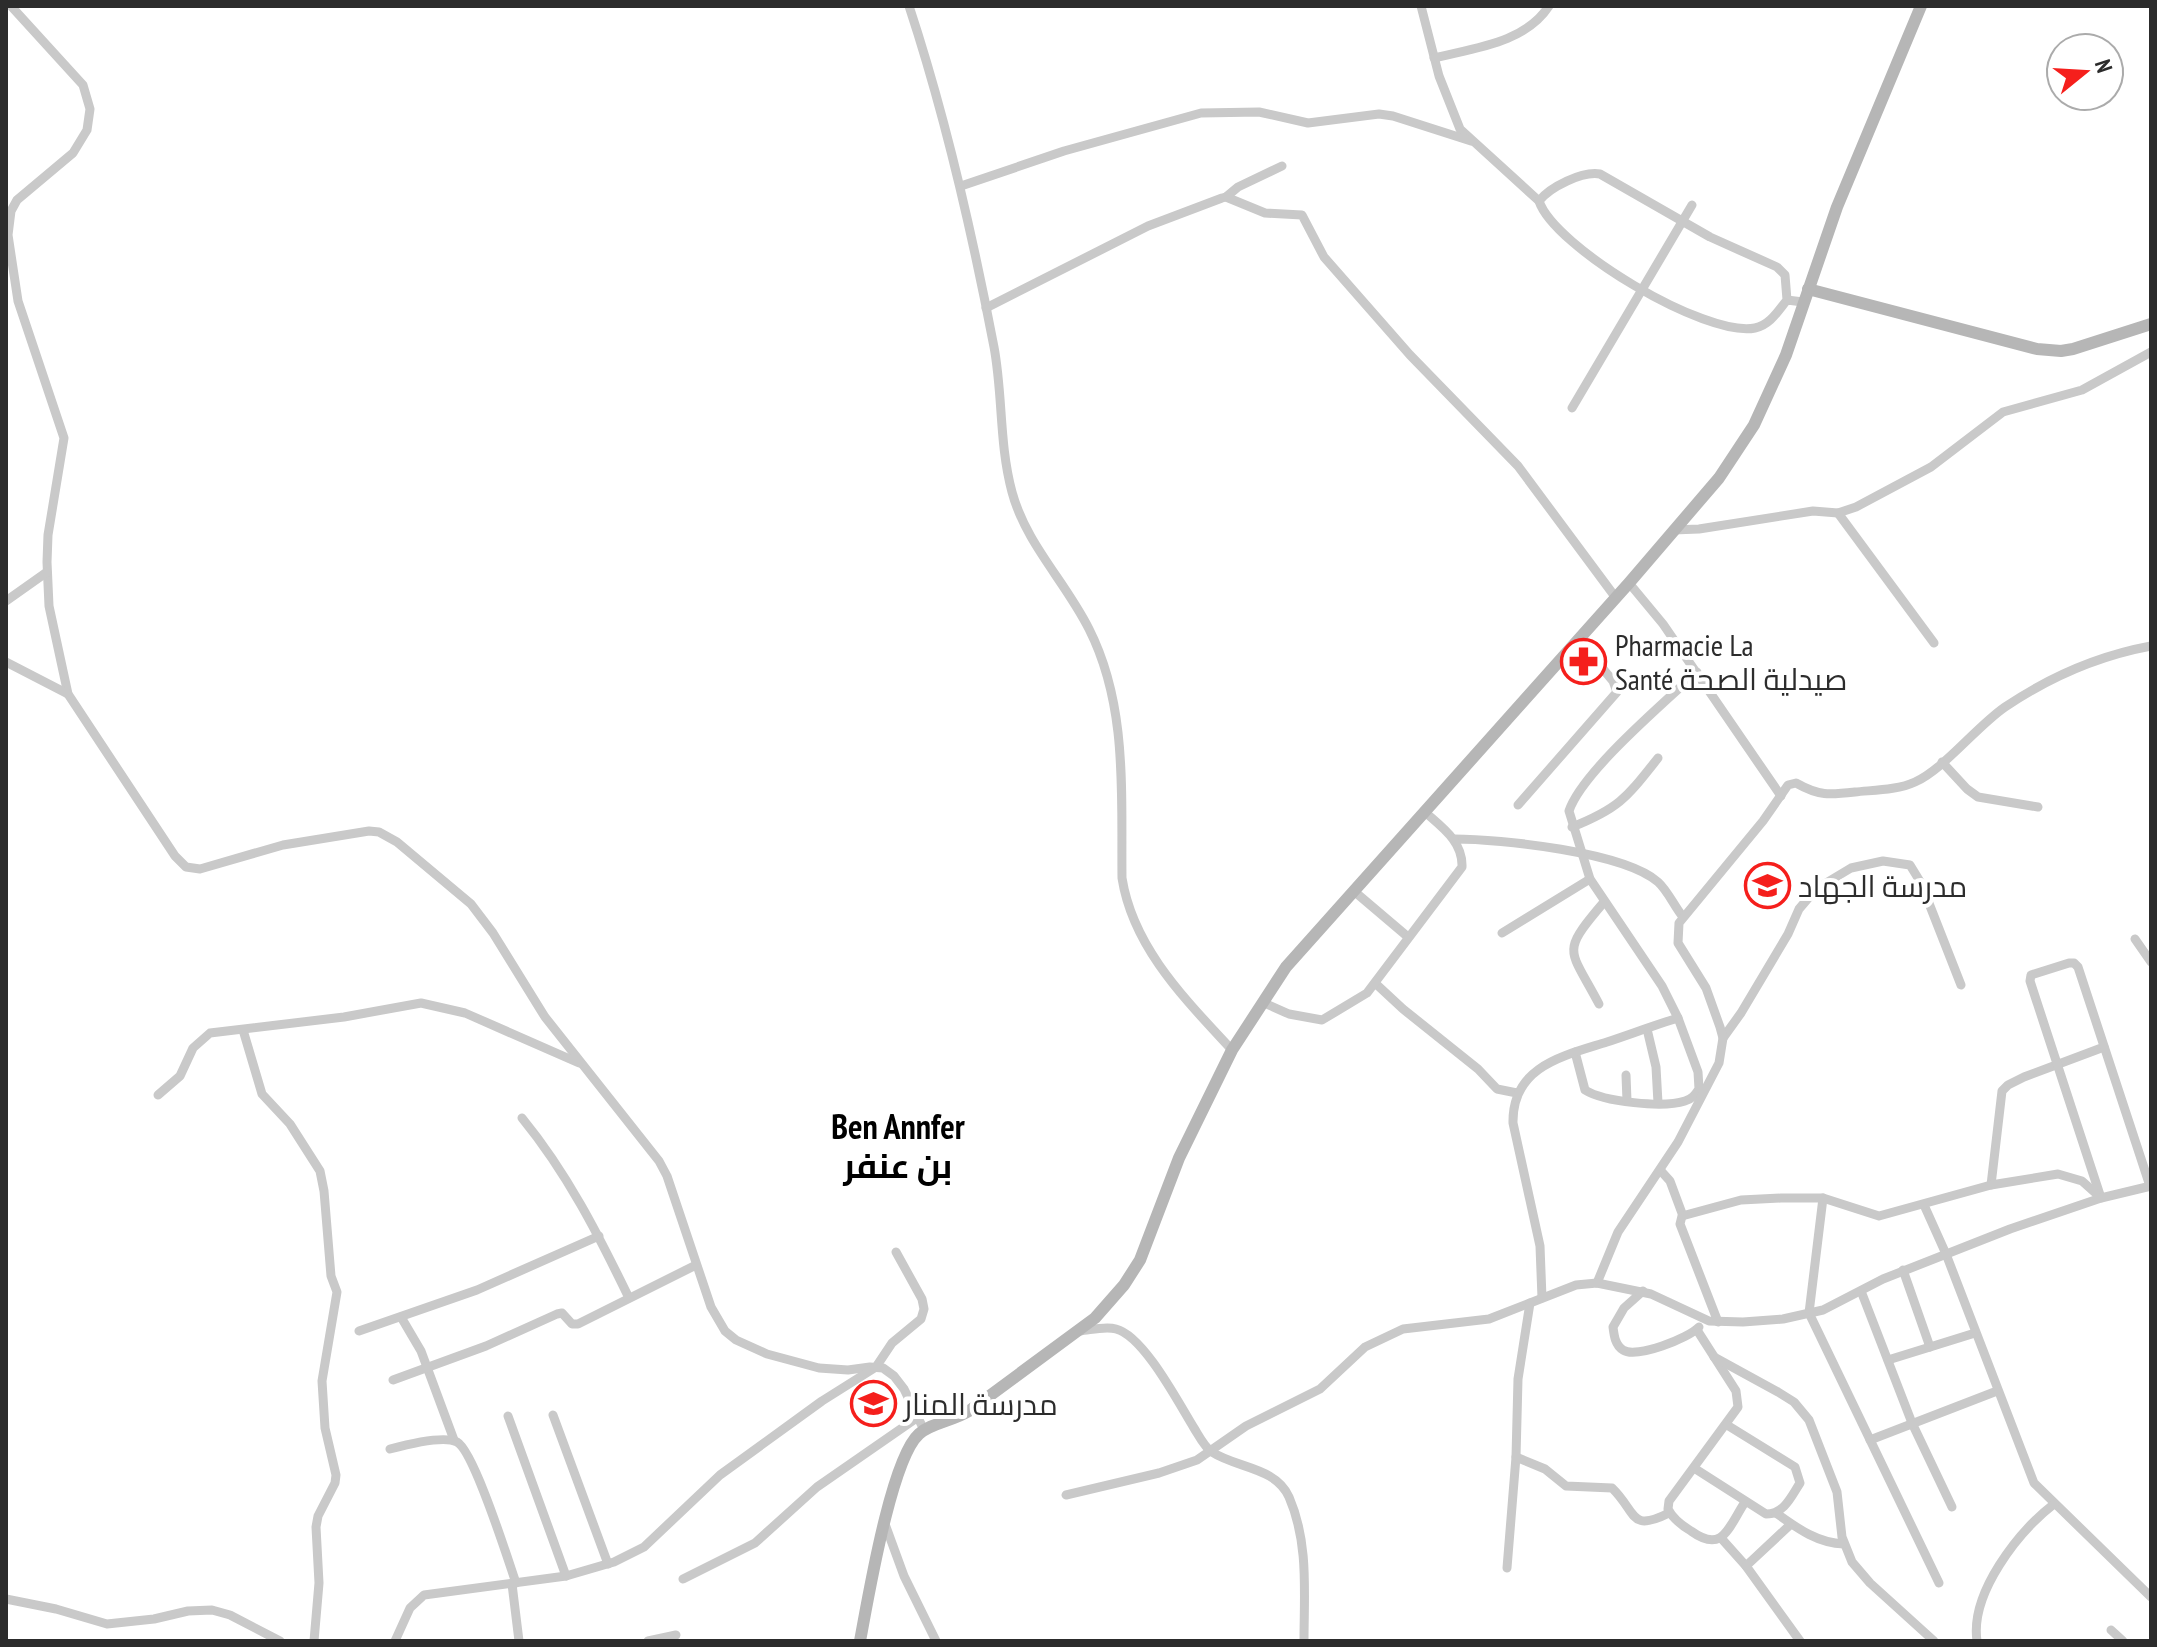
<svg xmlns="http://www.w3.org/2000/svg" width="2157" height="1647" viewBox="0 0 2157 1647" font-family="'PT Sans Narrow',Cairo,sans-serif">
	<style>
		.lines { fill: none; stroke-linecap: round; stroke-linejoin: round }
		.street { stroke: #c9c9c9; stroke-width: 9 }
		.secondary { stroke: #b6b6b6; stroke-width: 12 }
		.labels { text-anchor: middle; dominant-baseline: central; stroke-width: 8; stroke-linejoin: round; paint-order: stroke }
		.poi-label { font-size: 30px; fill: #2c2c2c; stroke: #fff; text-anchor: start }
		.quarter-label { font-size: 34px; font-weight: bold; fill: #000; stroke: #fff }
	</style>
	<rect width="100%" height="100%" fill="#fff"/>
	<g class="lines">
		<g class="street">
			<polyline points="11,6 83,85 90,109 87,130 73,153 17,200 11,211 8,235 18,301 64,438 48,535 47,562 49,606 68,694 175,856 186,867 200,869 283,845 369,831 379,832 397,842 471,904 493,933 545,1017 659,1161 667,1176 711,1307 725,1331 736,1340 767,1354 819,1368 848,1370 870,1367 883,1368 894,1376 904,1389 924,1430"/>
			<path d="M909 6C946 118 972 232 994 347 1003 395 999 444 1012 492 1026 544 1065 581 1089 629 1128 706 1121 794 1122 878 1133 948 1186 1000 1232 1050"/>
			<polyline points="1421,6 1439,76 1460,129 1539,201"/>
			<path d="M1434 58C1474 48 1525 43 1549 6"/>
			<polyline points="961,186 1064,151 1201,113 1259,112 1308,123 1379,114 1393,116 1471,141"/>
			<polyline points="1226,197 1238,187 1282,166"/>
			<path d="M1787 300 1785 275 1777 267 1710 237 1600 174C1582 171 1550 187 1539 201 1554 247 1706 338 1755 328 1770 325 1778 311 1787 300L1803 302"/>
			<polyline points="986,308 1148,226 1222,198 1226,197 1265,213 1302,215 1324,257 1410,355 1518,466 1616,598"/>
			<polyline points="1572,408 1692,205"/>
			<polyline points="1838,513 1934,643"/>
			<polyline points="1673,530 1699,529 1813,511 1838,513 1856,507 1931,467 2003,412 2082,390 2151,352"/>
			<polyline points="1629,583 1663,624 1781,796"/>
			<polyline points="6,601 47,572"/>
			<polyline points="6,662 68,694"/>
			<polyline points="1942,762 1967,789 1978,797 2038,807"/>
			<polyline points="1518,805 1617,692 1613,681 1578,639"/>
			<path d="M1572 827C1620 808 1627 797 1658 758"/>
			<path d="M1454 839C1501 839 1624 852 1658 882 1668 891 1674 906 1683 917"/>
			<polyline points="1355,892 1408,937"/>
			<polyline points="1502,933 1590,879"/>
			<polyline points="2135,939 2151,962"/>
			<polyline points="1375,983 1403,1009 1478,1069 1497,1089 1517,1093"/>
			<path d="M1262 1002 1289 1014 1322 1020 1367 993 1462 867C1463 842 1443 828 1426 813"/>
			<path d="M1599 1004C1569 947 1560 954 1604 902"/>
			<polyline points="1647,1029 1656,1067 1658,1103"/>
			<polyline points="243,1030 262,1094 290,1124 320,1171 324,1191 331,1276 337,1292 322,1381 325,1428 336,1475 335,1483 318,1516 316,1527 319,1583 314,1641"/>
			<polyline points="1723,1038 1741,1013 1788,934 1799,909 1816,889 1851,868 1883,861 1910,865 1921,883 1961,985"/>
			<path d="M1575 1052 1585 1090C1604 1102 1663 1108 1685 1101 1692 1099 1695 1095 1699 1089L1698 1072 1678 1018 1662 986 1590 879 1569 811C1582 772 1664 703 1697 672"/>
			<polyline points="1626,1075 1627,1101"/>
			<polyline points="158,1095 180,1076 193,1048 210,1033 344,1017 421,1003 465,1013 579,1063"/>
			<path d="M522 1118C567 1173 598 1234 629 1298"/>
			<polyline points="1661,1171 1670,1181 1683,1216"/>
			<polyline points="1991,1185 2002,1091 2008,1085 2024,1077 2104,1047"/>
			<polyline points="2100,1195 2030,981 2031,975 2069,963 2074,963 2078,967 2150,1186"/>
			<polyline points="1823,1198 1809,1313 1939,1583"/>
			<polyline points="1924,1205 1946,1254 2034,1483 2151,1597"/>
			<polyline points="1903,1270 1930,1347 1975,1333"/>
			<path d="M1597 1283 1618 1232 1678 1142 1719 1063 1723 1038 1720 1027 1706 988 1678 943 1679 923 1763 821 1788 785 1796 783C1819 796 1829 795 1855 792 1874 790 1898 790 1915 782 1944 769 1976 727 2005 707 2051 676 2097 656 2151 646"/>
			<path d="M1643 1291 1624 1308 1613 1327C1614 1335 1615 1345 1623 1350 1636 1359 1689 1338 1699 1327"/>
			<polyline points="1861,1291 1912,1423 1952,1507"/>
			<path d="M1542 1298 1540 1246 1513 1123C1512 1066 1563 1056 1607 1042 1631 1034 1655 1025 1678 1018"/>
			<polyline points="401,1317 421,1351 454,1440"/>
			<polyline points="1718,1322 1680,1224 1682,1216 1741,1200 1781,1198 1823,1198 1879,1216 1991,1185 2058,1174 2082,1181 2101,1198"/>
			<path d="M1697 1330 1736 1391 1738 1407 1669 1501 1668 1509C1673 1519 1681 1525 1691 1531 1723 1554 1728 1528 1745 1502"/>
			<polyline points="359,1331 477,1290 599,1236"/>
			<path d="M1080 1331C1091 1330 1105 1326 1116 1329 1144 1336 1179 1404 1194 1428 1199 1436 1205 1448 1212 1452 1236 1468 1276 1467 1289 1497 1309 1543 1304 1593 1304 1641"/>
			<polyline points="1714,1357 1778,1392 1794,1402 1809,1420 1837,1492 1842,1537 1852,1562 1870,1583 1934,1641"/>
			<polyline points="1888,1360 1930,1347"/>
			<polyline points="393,1380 486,1346 557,1314 562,1313 572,1324 578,1324 696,1265"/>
			<polyline points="553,1415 608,1564"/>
			<polyline points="508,1416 566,1576"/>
			<polyline points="1870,1440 1997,1391"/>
			<path d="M390 1449C405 1445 443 1435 457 1442 474 1451 508 1560 516 1583"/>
			<path d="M1516 1457 1545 1469 1566 1486 1612 1488C1637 1512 1629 1533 1669 1513"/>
			<path d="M1694 1468 1766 1514C1784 1514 1791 1497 1800 1483L1795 1467 1727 1425"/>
			<polyline points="1066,1495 1159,1473 1197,1460 1246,1426 1320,1389 1365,1347 1403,1329 1489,1319 1576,1285 1597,1283 1651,1294 1709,1321 1743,1322 1783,1319 1823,1310 1883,1279 2010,1229 2101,1198 2151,1186"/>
			<path d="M1776 1513C1797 1528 1817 1543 1844 1544"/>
			<polyline points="885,1524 904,1576 936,1641"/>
			<polyline points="1721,1538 1746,1566 1800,1641"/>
			<polyline points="1746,1566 1791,1524"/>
			<polyline points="1507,1568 1516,1457 1518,1379 1530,1303"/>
			<polyline points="683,1579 755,1543 817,1487 918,1417"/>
			<polyline points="512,1584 519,1641"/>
			<polyline points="6,1599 56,1609 107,1624 154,1619 188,1611 212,1610 230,1615 280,1641"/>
			<polyline points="2111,1630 2123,1641"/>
			<polyline points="395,1641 410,1608 424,1595 566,1576 614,1562 644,1547 720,1475 822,1401 876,1367 892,1343 921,1319 924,1309 922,1299 896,1252"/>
			<polyline points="648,1641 676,1635"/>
			<path d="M1977 1641C1970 1593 2018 1532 2054 1504"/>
		</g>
		<g class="secondary">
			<polyline points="1808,289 2037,349 2061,351 2073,349 2151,324"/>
			<path d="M860 1641C868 1599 891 1459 919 1434 931 1423 953 1421 969 1411L1095 1318 1124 1285 1140 1260 1179 1158 1232 1050 1286 967 1629 583 1719 478 1754 425 1786 355 1837 207 1921 6"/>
		</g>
	</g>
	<defs>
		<symbol id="pharmacy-ring" viewBox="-11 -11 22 22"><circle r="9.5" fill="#fff" stroke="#f51f1c" stroke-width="1.5"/><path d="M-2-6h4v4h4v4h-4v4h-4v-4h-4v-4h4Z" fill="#f51f1c"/></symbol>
		<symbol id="school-ring" viewBox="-11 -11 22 22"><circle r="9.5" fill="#fff" stroke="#f51f1c" stroke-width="1.5"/><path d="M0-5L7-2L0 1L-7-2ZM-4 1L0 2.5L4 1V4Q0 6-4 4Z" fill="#f51f1c"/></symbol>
	</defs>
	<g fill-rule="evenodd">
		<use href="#pharmacy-ring" x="1558" y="636" width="51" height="51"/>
		<use href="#school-ring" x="1742" y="860" width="51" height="51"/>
		<use href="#school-ring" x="848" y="1378" width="51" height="51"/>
	</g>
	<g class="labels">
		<g class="poi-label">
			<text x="1615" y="644">Pharmacie La<tspan x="1615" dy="34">Santé صيدلية الصحة</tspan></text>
			<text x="1798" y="885">مدرسة الجهاد</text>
			<text x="904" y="1403">مدرسة المنار</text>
		</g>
		<g class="quarter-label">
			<text x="898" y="1126">Ben Annfer<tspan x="898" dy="39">بن عنفر</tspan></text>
		</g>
	</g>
	<rect width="2157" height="1647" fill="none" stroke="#2c2c2c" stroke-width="16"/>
	<g transform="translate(2085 72) rotate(72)"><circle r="38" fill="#ffffff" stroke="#ababab" stroke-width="2"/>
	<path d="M0-6L14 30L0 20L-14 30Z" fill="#f51f1c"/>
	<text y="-12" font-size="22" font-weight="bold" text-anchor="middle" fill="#2c2c2c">N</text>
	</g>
</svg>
